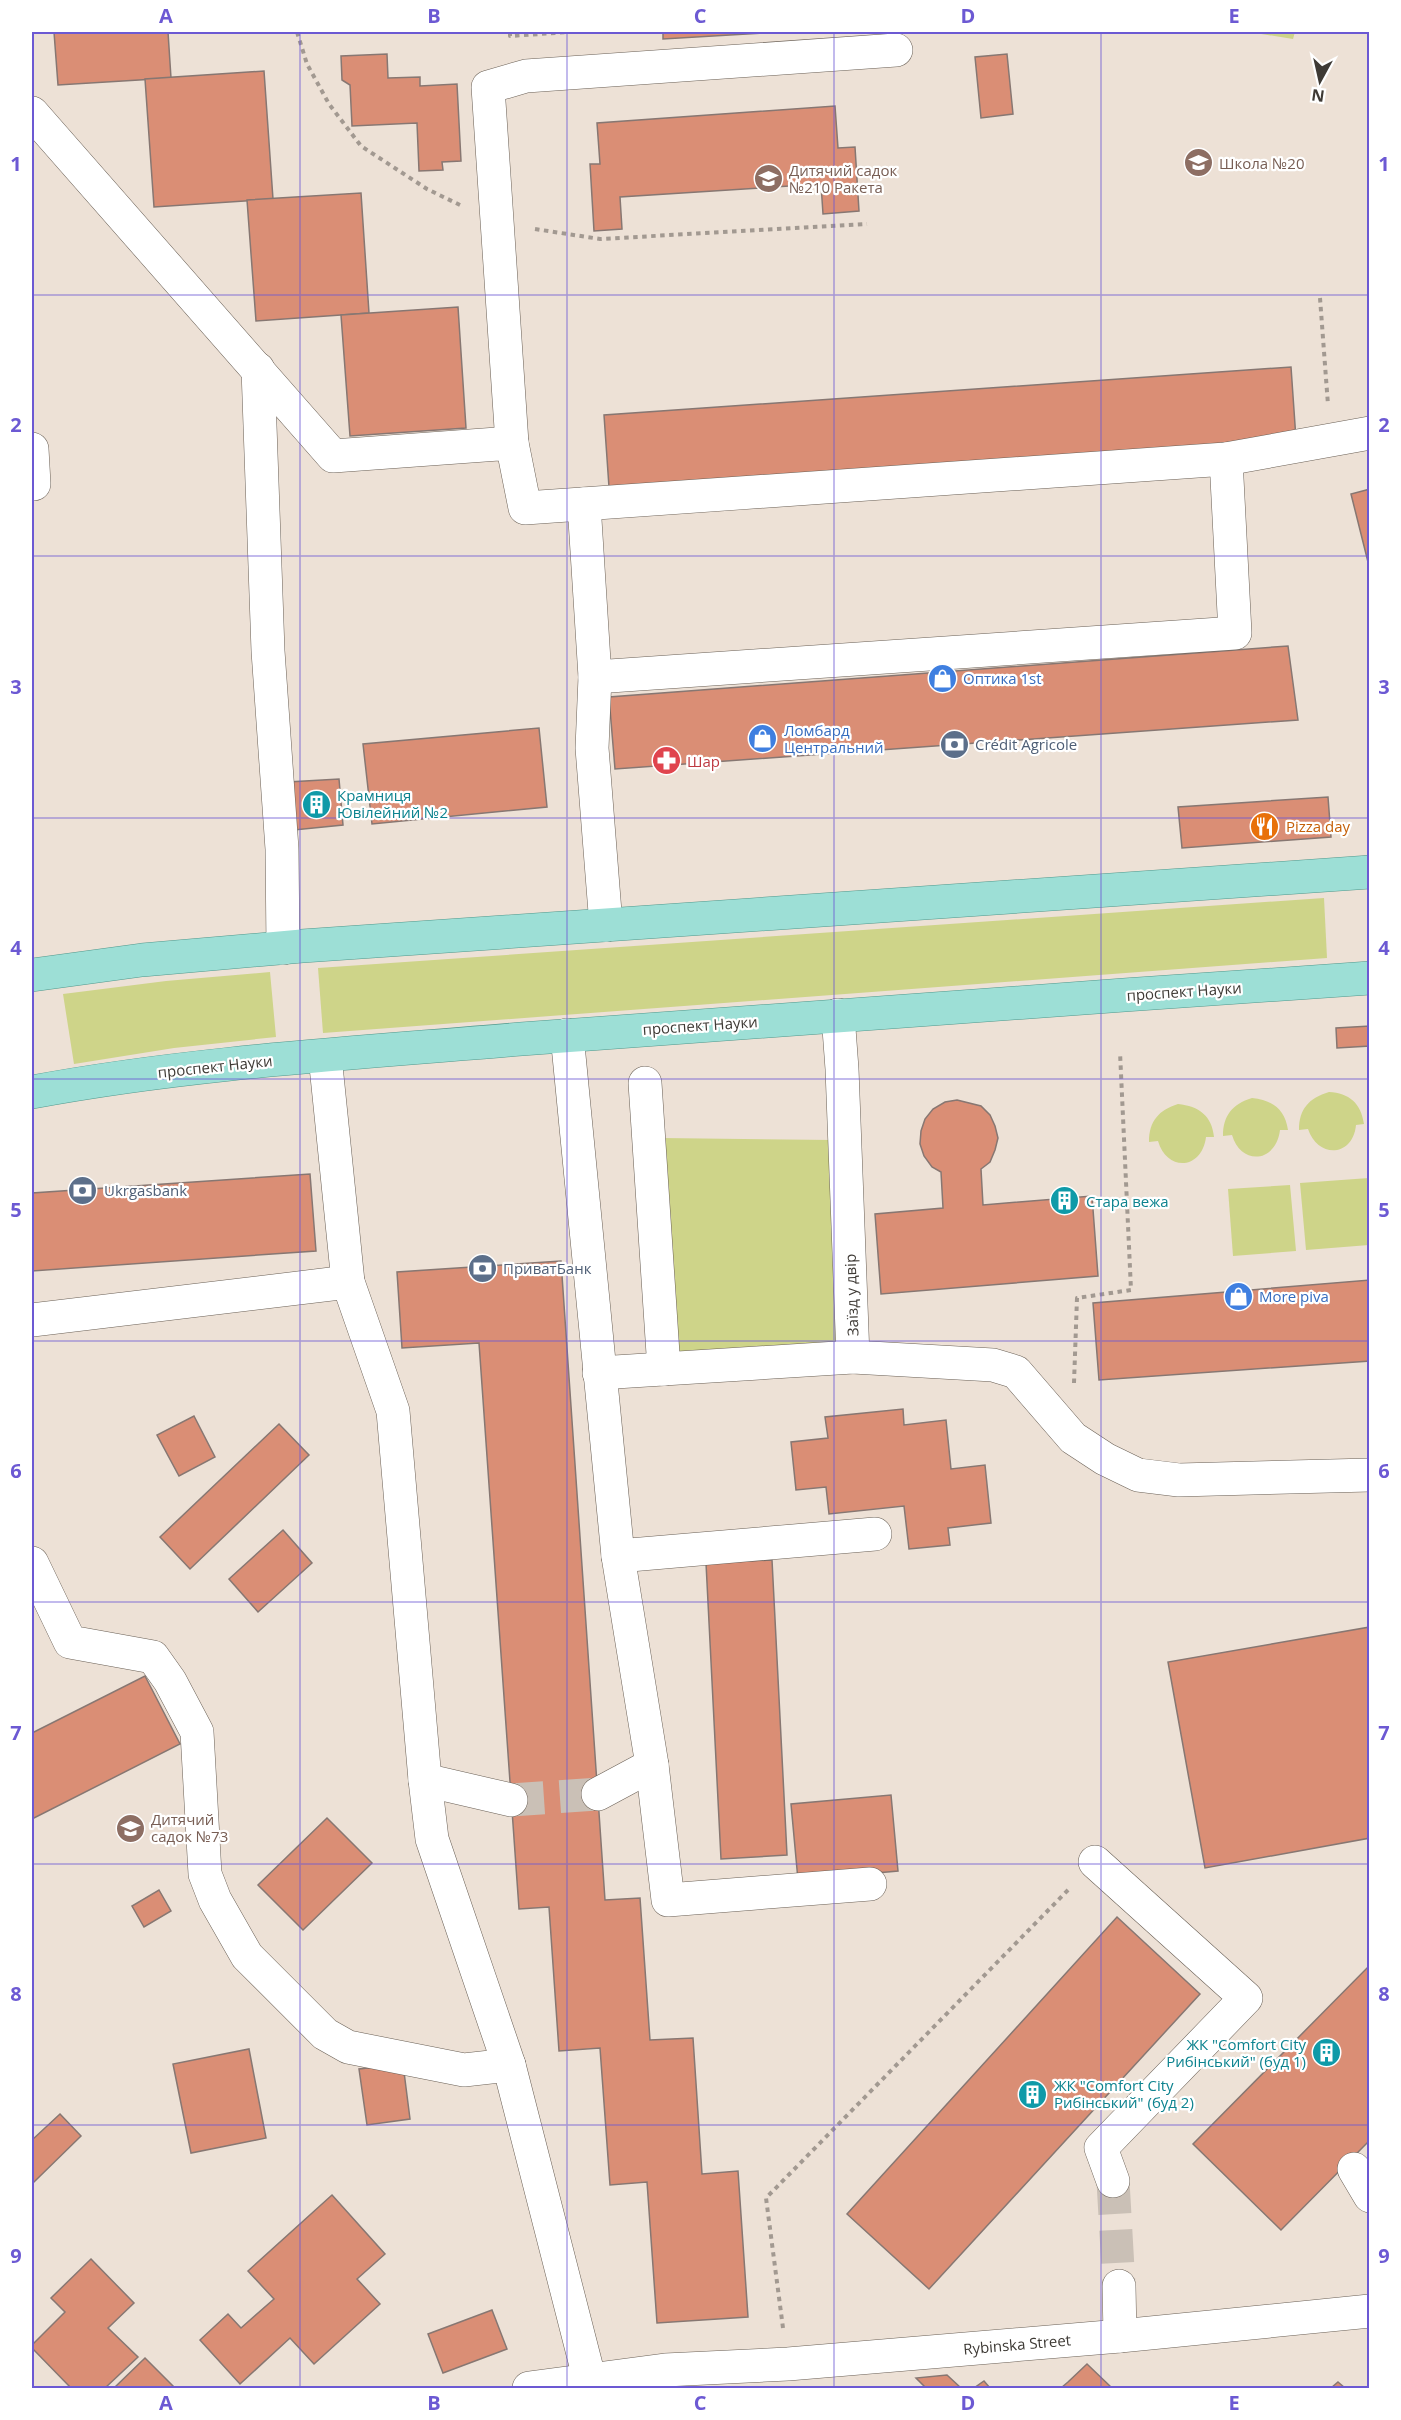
<svg xmlns="http://www.w3.org/2000/svg" width="1401" height="2420" viewBox="0 0 1401 2420" font-family="'Open Sans',sans-serif">
	<style>
		.green { fill: #ced489 }
		.building { fill: #da8e75; stroke: #877772; stroke-width: 1.5 }
		.lines { fill: none; stroke-linecap: round; stroke-linejoin: round }
		.minor-tunnel { stroke: #cac0b6; stroke-width: 33; stroke-dasharray: 33 16; stroke-linecap: butt }
		.minor-casing { stroke: #6a6056; stroke-width: 34 }
		.major-casing { stroke: #52988c; stroke-width: 34 }
		.path { stroke: #a29991; stroke-width: 4; stroke-dasharray: 4.5 4.5; stroke-linecap: butt }
		.minor { stroke: #fff; stroke-width: 33 }
		.major { stroke: #9ddfd6; stroke-width: 33 }
		.grid { fill: none; stroke: #6c59d3; stroke-width: 1.5; stroke-opacity: 0.55 }
		.labels { text-anchor: middle; dominant-baseline: central; stroke-width: 4.5; stroke-linejoin: round; paint-order: stroke }
		.education-label { font-size: 15px; fill: #785e54; stroke: #fff; text-anchor: start }
		.shop-label { font-size: 15px; fill: #366cbe; stroke: #fff; text-anchor: start }
		.service-label { font-size: 15px; fill: #4e5e75; stroke: #fff; text-anchor: start }
		.health-label { font-size: 15px; fill: #be3a42; stroke: #fff; text-anchor: start }
		.culture-label { font-size: 15px; fill: #0d838f; stroke: #fff; text-anchor: start }
		.food-label { font-size: 15px; fill: #c56008; stroke: #fff; text-anchor: start }
		.street-label { font-size: 15px; fill: #3e3a35; stroke: #fff }
		.neatline { fill: none; stroke: #6c59d3; stroke-width: 2 }
		.grid-label { font-size: 20px; text-anchor: middle; font-weight: bold; fill: #6c59d3 }
	</style>
	<rect width="100%" height="100%" fill="#ede1d6"/>
	<g class="green">
		<polygon points="1249,32 1295,32 1293,39"/>
		<polygon points="1324,898 1327,958 323,1033 318,968"/>
		<polygon points="270,972 276,1037 174,1048 74,1064 63,994 166,981"/>
		<path d="M1329 1092C1349 1093 1361 1103 1364 1124L1356 1125C1353 1157 1318 1159 1308 1129L1299 1130C1299 1109 1309 1098 1329 1092Z"/>
		<path d="M1252 1098C1272 1100 1285 1109 1288 1130H1280C1276 1163 1241 1166 1232 1135L1223 1136C1223 1116 1232 1104 1252 1098Z"/>
		<path d="M1178 1104C1199 1106 1212 1116 1214 1137H1206C1202 1170 1167 1172 1158 1141L1149 1142C1149 1121 1159 1110 1178 1104Z"/>
		<polygon points="661,1138 833,1140 842,1347 676,1353"/>
		<polygon points="1369,1178 1369,1245 1306,1250 1300,1183"/>
		<polygon points="1290,1185 1296,1251 1233,1256 1228,1189"/>
	</g>
	<g class="building">
		<polygon points="54,32 168,32 171,78 58,85"/>
		<polygon points="663,32 779,32 663,39"/>
		<polygon points="387,54 388,78 420,77 420,86 457,84 461,161 442,162 443,170 419,171 417,123 352,126 350,85 342,80 341,56"/>
		<polygon points="1007,54 1013,114 981,118 975,57"/>
		<polygon points="264,71 273,199 154,207 145,79"/>
		<polygon points="835,106 838,148 855,147 859,211 823,214 821,184 620,197 622,229 594,231 590,164 600,164 597,123"/>
		<polygon points="361,193 369,313 256,321 247,200"/>
		<polygon points="458,307 466,428 350,436 341,315"/>
		<polygon points="1291,367 1296,439 609,487 604,415"/>
		<polygon points="1370,489 1370,570 1351,494"/>
		<polygon points="1288,646 1298,720 615,769 609,697"/>
		<polygon points="539,728 547,807 372,824 363,744"/>
		<polygon points="339,779 343,825 294,830 288,782"/>
		<polygon points="1328,797 1331,837 1182,848 1178,807"/>
		<polygon points="1370,1026 1370,1046 1337,1048 1336,1028"/>
		<polygon points="957,1100 981,1106 990,1115 995,1126 998,1138 995,1150 990,1162 981,1169 983,1205 1092,1196 1098,1276 881,1294 875,1214 943,1208 941,1172 932,1167 924,1156 920,1144 921,1131 925,1119 933,1109 945,1102"/>
		<polygon points="310,1174 316,1251 32,1271 32,1193"/>
		<polygon points="561,1261 605,1900 640,1898 650,2040 693,2038 702,2174 738,2171 748,2317 657,2323 647,2182 610,2185 600,2048 559,2051 549,1907 519,1909 479,1343 402,1348 397,1272"/>
		<polygon points="1370,1280 1370,1361 1099,1380 1093,1303"/>
		<polygon points="903,1409 904,1425 946,1420 951,1469 985,1465 991,1523 948,1528 950,1545 909,1549 904,1506 829,1514 826,1487 796,1490 791,1442 828,1438 825,1417"/>
		<polygon points="194,1416 215,1457 179,1476 157,1435"/>
		<polygon points="279,1424 309,1455 190,1569 160,1537"/>
		<polygon points="283,1530 312,1563 258,1612 229,1579"/>
		<polygon points="772,1560 787,1855 721,1859 706,1563"/>
		<polygon points="1370,1627 1370,1838 1205,1868 1168,1662"/>
		<polygon points="145,1676 180,1744 32,1819 32,1733"/>
		<polygon points="891,1795 898,1871 798,1880 791,1804"/>
		<polygon points="327,1818 372,1863 303,1930 258,1885"/>
		<polygon points="159,1890 171,1911 144,1927 132,1906"/>
		<polygon points="1117,1917 1200,1994 929,2289 847,2214"/>
		<polygon points="1370,1965 1370,2140 1281,2230 1193,2144"/>
		<polygon points="249,2049 266,2138 191,2153 173,2064"/>
		<polygon points="403,2064 410,2119 367,2125 359,2069"/>
		<polygon points="60,2114 81,2136 34,2182 32,2180 32,2140"/>
		<polygon points="332,2195 385,2254 357,2279 380,2304 314,2364 290,2338 240,2384 200,2340 228,2314 241,2328 274,2299 248,2271"/>
		<polygon points="91,2259 134,2303 108,2328 138,2357 105,2388 71,2388 32,2348 32,2345 65,2312 51,2298"/>
		<polygon points="492,2310 507,2349 443,2373 428,2334"/>
		<polygon points="145,2358 175,2388 114,2388"/>
		<polygon points="1087,2364 1112,2388 1061,2388 1068,2382"/>
		<polygon points="947,2375 961,2388 926,2388 916,2378"/>
		<polygon points="984,2381 990,2388 974,2388"/>
		<polygon points="1338,2382 1345,2388 1331,2388"/>
	</g>
	<g class="lines">
		<g class="minor-tunnel">
			<polyline points="511,1800 598,1794"/>
			<polyline points="1113,2181 1119,2286"/>
		</g>
		<defs>
			<g id="minor">
				<polyline points="32,113 333,456 512,443 525,508 1226,459 1370,433"/>
				<polyline points="258,369 268,651 282,849 283,948"/>
				<polyline points="512,443 488,87 526,76 896,50"/>
				<polyline points="32,449 34,484"/>
				<polyline points="584,504 595,677 592,748 606,925"/>
				<polyline points="595,677 1235,633 1226,459"/>
				<polyline points="838,1015 842,1069 853,1357 993,1365 1016,1372 1073,1438 1105,1459 1138,1475 1179,1480 1370,1475"/>
				<polyline points="567,1035 618,1556 875,1534"/>
				<polyline points="325,1056 348,1282 393,1411 425,1780 432,1839 509,2065 590,2381"/>
				<polyline points="645,1083 664,1369"/>
				<polyline points="32,1320 348,1282"/>
				<polyline points="599,1373 853,1357"/>
				<polyline points="618,1556 652,1765 668,1900 870,1884"/>
				<polyline points="32,1563 70,1642 153,1657 170,1681 197,1732 205,1874 215,1900 247,1956 325,2034 348,2047 464,2070 509,2065"/>
				<polyline points="425,1780 511,1800"/>
				<polyline points="598,1794 652,1765"/>
				<polyline points="1095,1862 1246,1998 1101,2148 1113,2181"/>
				<polyline points="1354,2169 1370,2196"/>
				<polyline points="1119,2286 1120,2336"/>
				<polyline points="529,2388 665,2370 788,2364 1120,2336 1370,2311"/>
			</g>
			<g id="major">
				<polyline points="32,975 142,960 302,946 1370,872"/>
				<path d="M32 1092C193 1062 358 1053 521 1039 804 1016 1087 998 1370 978"/>
			</g>
		</defs>
		<use href="#minor" class="minor-casing"/>
		<use href="#major" class="major-casing"/>
		<g class="path">
			<polyline points="297,32 307,64 329,104 361,146 427,189 460,205"/>
			<polyline points="510,32 510,36 569,32"/>
			<polyline points="535,229 600,239 867,224"/>
			<polyline points="1320,298 1328,405"/>
			<polyline points="1074,1383 1077,1298 1131,1290 1120,1052"/>
			<polyline points="783,2328 766,2198 1070,1888"/>
		</g>
		<use href="#minor" class="minor"/>
		<use href="#major" class="major"/>
	</g>
	<path class="grid" d="M300 32V2388M567 32V2388M834 32V2388M1101 32V2388M32 295H1370M32 556H1370M32 818H1370M32 1079H1370M32 1341H1370M32 1602H1370M32 1864H1370M32 2125H1370"/>
	<defs>
		<symbol id="school-disc" viewBox="-11 -11 22 22"><circle r="9.5" fill="#8d6e63" stroke="#fff"/><path d="M0-5L7-2L0 1L-7-2ZM-4 1L0 2.5L4 1V4Q0 6-4 4Z" fill="#fff"/></symbol>
		<symbol id="shop-disc" viewBox="-11 -11 22 22"><circle r="9.5" fill="#3f7fe0" stroke="#fff"/><path d="M-5-2.5h2.3a2.7 3.5 0 0 1 5.4 0H5L5.5 6h-11ZM-1.5-2.5h3a1.5 2.3 0 0 0-3 0Z" fill="#fff"/></symbol>
		<symbol id="bank-disc" viewBox="-11 -11 22 22"><circle r="9.5" fill="#5c6f8a" stroke="#fff"/><path d="M-6-4H6V4H-6ZM0-2.3a2.3 2.3 0 1 0 0 4.6a2.3 2.3 0 1 0 0-4.6Z" fill="#fff"/></symbol>
		<symbol id="pharmacy-disc" viewBox="-11 -11 22 22"><circle r="9.5" fill="#e0444e" stroke="#fff"/><path d="M-2-6h4v4h4v4h-4v4h-4v-4h-4v-4h4Z" fill="#fff"/></symbol>
		<symbol id="building-disc" viewBox="-11 -11 22 22"><circle r="9.5" fill="#0f9aa8" stroke="#fff"/><path d="M-4-6H4V6H1V3H-1V6H-4ZM-2.5-4.3h1.7v1.8h-1.7ZM.8-4.3h1.7v1.8H.8ZM-2.5-1h1.7V.8h-1.7ZM.8-1h1.7V.8H.8Z" fill="#fff"/></symbol>
		<symbol id="restaurant-disc" viewBox="-11 -11 22 22"><circle r="9.5" fill="#e8710a" stroke="#fff"/><path d="M-5-6h1v4h1v-4h1v4h1v-4h1v5L-1.5 .5V6h-2V.5L-5-1ZM5-6V6H3V1.5H1.5Q1.5-4 5-6Z" fill="#fff"/></symbol>
	</defs>
	<g fill-rule="evenodd">
		<use href="#school-disc" x="1182" y="146" width="33" height="33"/>
		<use href="#school-disc" x="752" y="162" width="33" height="33"/>
		<use href="#shop-disc" x="926" y="662" width="33" height="33"/>
		<use href="#shop-disc" x="746" y="722" width="33" height="33"/>
		<use href="#bank-disc" x="938" y="728" width="33" height="33"/>
		<use href="#pharmacy-disc" x="650" y="744" width="33" height="33"/>
		<use href="#building-disc" x="300" y="788" width="33" height="33"/>
		<use href="#restaurant-disc" x="1248" y="810" width="33" height="33"/>
		<use href="#bank-disc" x="66" y="1174" width="33" height="33"/>
		<use href="#building-disc" x="1048" y="1184" width="33" height="33"/>
		<use href="#bank-disc" x="466" y="1252" width="33" height="33"/>
		<use href="#shop-disc" x="1222" y="1280" width="33" height="33"/>
		<use href="#school-disc" x="114" y="1812" width="33" height="33"/>
		<use href="#building-disc" x="1310" y="2036" width="33" height="33"/>
		<use href="#building-disc" x="1016" y="2078" width="33" height="33"/>
	</g>
	<g class="labels">
		<g class="education-label">
			<text x="1219" y="163">Школа №20</text>
			<text x="789" y="170">Дитячий садок<tspan x="789" dy="17">№210 Ракета</tspan></text>
			<text x="151" y="1819">Дитячий<tspan x="151" dy="17">садок №73</tspan></text>
		</g>
		<g class="shop-label">
			<text x="963" y="678">Оптика 1st</text>
			<text x="784" y="730">Ломбард<tspan x="784" dy="17">Центральний</tspan></text>
			<text x="1259" y="1296">More piva</text>
		</g>
		<g class="service-label">
			<text x="975" y="744">Crédit Agricole</text>
			<text x="104" y="1190">Ukrgasbank</text>
			<text x="503" y="1268">ПриватБанк</text>
		</g>
		<g class="health-label">
			<text x="687" y="761">Шар</text>
		</g>
		<g class="culture-label">
			<text x="337" y="795">Крамниця<tspan x="337" dy="17">Ювілейний №2</tspan></text>
			<text x="1086" y="1201">Стара вежа</text>
			<text x="1306" y="2044" text-anchor="end">ЖК "Comfort City<tspan x="1306" dy="17">Рибінський" (буд 1)</tspan></text>
			<text x="1054" y="2085">ЖК "Comfort City<tspan x="1054" dy="17">Рибінський" (буд 2)</tspan></text>
		</g>
		<g class="food-label">
			<text x="1286" y="826">Pizza day</text>
		</g>
		<g class="street-label">
			<text transform="translate(1184 991) rotate(-4)">проспект Науки</text>
			<text transform="translate(700 1025) rotate(-4)">проспект Науки</text>
			<text transform="translate(215 1066) rotate(-6)">проспект Науки</text>
			<text transform="translate(851 1295) rotate(-92)">Заїзд у двір</text>
			<text transform="translate(1017 2344) rotate(-5)">Rybinska Street</text>
		</g>
	</g>
	<rect width="1401" height="2420" fill="none" stroke="#ffffff" stroke-width="66"/>
	<g transform="translate(1320 81) rotate(188)" stroke="#ffffff" stroke-width="4.5" paint-order="stroke">
	<path d="M0-4.5L10 22L0 15L-10 22Z" fill="#3e3a35"/>
	<text y="-9" font-size="16" font-weight="bold" text-anchor="middle" fill="#3e3a35">N</text>
	</g>
	<rect x="33" y="33" width="1335" height="2354" class="neatline"/>
	<g class="grid-label">
		<text x="166" y="23">A</text>
		<text x="434" y="23">B</text>
		<text x="700" y="23">C</text>
		<text x="968" y="23">D</text>
		<text x="1234" y="23">E</text>
		<text x="16" y="171">1</text>
		<text x="1384" y="171">1</text>
		<text x="16" y="432">2</text>
		<text x="1384" y="432">2</text>
		<text x="16" y="694">3</text>
		<text x="1384" y="694">3</text>
		<text x="16" y="955">4</text>
		<text x="1384" y="955">4</text>
		<text x="16" y="1217">5</text>
		<text x="1384" y="1217">5</text>
		<text x="16" y="1478">6</text>
		<text x="1384" y="1478">6</text>
		<text x="16" y="1740">7</text>
		<text x="1384" y="1740">7</text>
		<text x="16" y="2001">8</text>
		<text x="1384" y="2001">8</text>
		<text x="16" y="2263">9</text>
		<text x="1384" y="2263">9</text>
		<text x="166" y="2410">A</text>
		<text x="434" y="2410">B</text>
		<text x="700" y="2410">C</text>
		<text x="968" y="2410">D</text>
		<text x="1234" y="2410">E</text>
	</g>
</svg>
